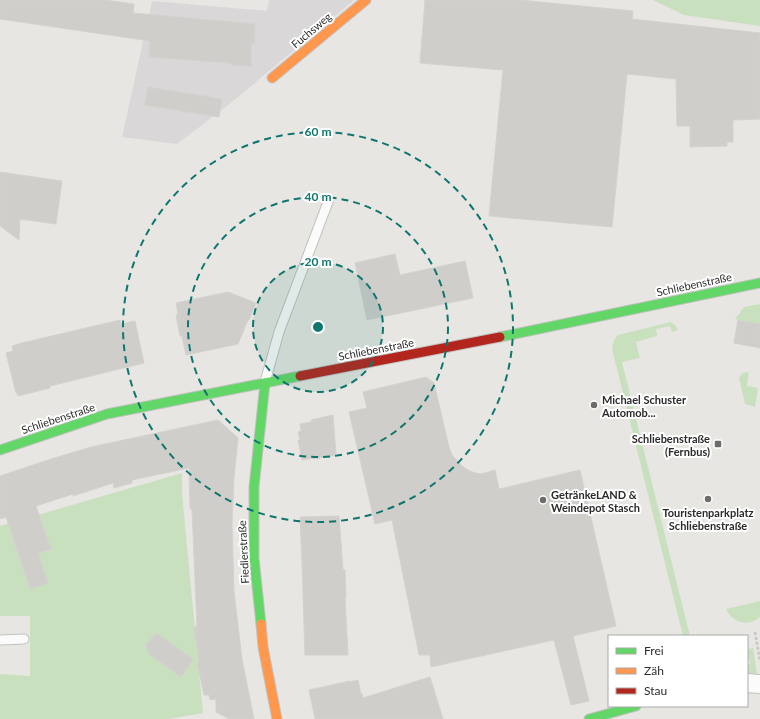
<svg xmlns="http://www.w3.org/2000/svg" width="760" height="719" viewBox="0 0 760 719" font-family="Lato,sans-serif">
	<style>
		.industrial { fill: #d9d7d8 }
		.green { fill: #c9e0bf }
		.building { fill: #d0cecb; stroke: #d3d2ce }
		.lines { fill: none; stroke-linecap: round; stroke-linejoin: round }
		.lane-casing { stroke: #c2c2c1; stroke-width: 11 }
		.street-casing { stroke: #c2c2c1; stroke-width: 20 }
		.fast-casing { stroke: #c2c2c1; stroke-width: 11 }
		.slow-casing { stroke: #c2c2c1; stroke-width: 11 }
		.jam-casing { stroke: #c2c2c1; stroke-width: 11 }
		.path { stroke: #c6c6c6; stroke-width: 2.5; stroke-dasharray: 3 2; stroke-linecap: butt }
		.lane { stroke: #fcfbfb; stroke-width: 9 }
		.street { stroke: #fcfbfb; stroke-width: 18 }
		.fast { stroke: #63d668; stroke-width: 9 }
		.slow { stroke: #ff974d; stroke-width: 9 }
		.jam { stroke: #b3261e; stroke-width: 9 }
		.ring { fill: none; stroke: #0f766e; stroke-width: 2; stroke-dasharray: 7 5 }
		.poi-dot { fill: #6d6c6b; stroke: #fff; stroke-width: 1.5 }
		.labels { text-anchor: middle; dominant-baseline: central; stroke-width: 4; stroke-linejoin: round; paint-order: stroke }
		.street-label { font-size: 11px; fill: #2b2b2b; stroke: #fff }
		.poi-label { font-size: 11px; font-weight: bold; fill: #2b2b2b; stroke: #fff; text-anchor: start }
		.centre { fill: #0f766e; stroke: #fff; stroke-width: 2 }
		.ring-label { font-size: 12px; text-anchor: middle; font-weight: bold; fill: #0f766e; stroke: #fff; stroke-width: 4; stroke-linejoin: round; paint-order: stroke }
	</style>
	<rect width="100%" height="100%" fill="#e8e6e2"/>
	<polygon class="industrial" points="269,0 354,0 232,102 177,144 122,137 152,1 267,11"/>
	<g class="green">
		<polygon points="653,0 760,0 760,26 684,15"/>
		<polygon points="760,304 760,324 735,319 744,307"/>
		<polygon points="671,322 676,326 678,330 672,332 670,326 656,329 657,336 636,342 640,358 622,362 690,636 683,636 612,349 614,340 618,335"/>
		<polygon points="749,372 747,386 758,388 755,407 745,404 739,378 742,373"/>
		<polygon points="182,473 182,494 203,713 169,719 0,719 0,674 30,676 30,616 0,616 0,526"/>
		<path d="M760 601V617C752 624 740 625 732 617 729 615 728 612 726 609Z"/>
		<polygon points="753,648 757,674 747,675 747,665 750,664 747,649"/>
	</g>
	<g class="building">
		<polygon points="0,0 105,0 134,4 133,13 255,24 254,44 251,43 251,66 231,65 231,63 149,57 150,41 0,19"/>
		<polygon points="425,0 520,0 633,11 632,19 760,33 760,119 733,120 733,142 727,142 727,146 690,147 690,126 677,126 676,79 627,74 612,227 489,216 503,70 420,63"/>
		<polygon points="148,87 222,99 219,117 145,105"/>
		<polygon points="0,172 62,181 56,224 20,219 19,240 0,226"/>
		<polygon points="395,254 400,275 465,261 473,298 367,320 355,263"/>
		<polygon points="228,292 256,303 249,320 248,320 238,344 186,355 182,336 180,336 176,315 178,314 176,303"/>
		<polygon points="120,320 121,324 135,321 144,363 50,386 50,388 18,396 17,393 16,393 6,353 13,351 12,346 22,343"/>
		<polygon points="738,320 760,324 760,348 734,343"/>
		<polygon points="426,377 434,383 449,447 452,455 462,466 468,470 475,473 481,474 495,470 499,489 580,470 616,626 573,636 589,701 571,705 554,640 431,667 430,655 419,655 392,520 375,524 349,412 367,408 363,392"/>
		<polygon points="333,415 336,455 313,459 313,458 302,460 298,440 300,440 298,432 301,431 300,424 311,422 311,420"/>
		<polygon points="218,420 238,438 234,478 232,523 234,592 242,659 254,719 229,719 216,712 216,699 210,700 209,695 204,695 197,662 199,663 194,627 197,626 192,509 190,509 189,468 132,480 132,483 114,488 113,483 73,496 73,494 36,506 51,549 38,553 48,583 30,589 6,517 0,519 0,476 48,460 91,447"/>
		<polygon points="339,516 343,570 345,570 346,597 345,597 348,655 305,655 302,562 300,517"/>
		<polygon points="156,633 193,659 181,677 149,654 146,645"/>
		<polygon points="430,677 443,719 315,719 309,690 350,681 350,682 358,680 361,694 362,694 363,698"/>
	</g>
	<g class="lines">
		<defs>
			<g id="lane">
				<polyline points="265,382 279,332 328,202"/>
				<polyline points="0,640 24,639"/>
			</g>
			<polyline id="street" points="747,683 760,684"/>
			<g id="fast">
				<polyline points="500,337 760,283"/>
				<polyline points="0,450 107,414 300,376"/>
				<polyline points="261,624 254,558 254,487 265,383"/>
				<polyline points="589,719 636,706"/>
			</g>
			<g id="slow">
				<polyline points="272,78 366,0"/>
				<polyline points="261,624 263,647 277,719"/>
			</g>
			<polyline id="jam" points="300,376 500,337"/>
		</defs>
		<use href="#lane" class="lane-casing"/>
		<use href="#street" class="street-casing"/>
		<use href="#fast" class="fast-casing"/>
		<use href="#slow" class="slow-casing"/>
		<use href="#jam" class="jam-casing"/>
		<polyline class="path" points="755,632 760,661"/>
		<use href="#lane" class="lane"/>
		<use href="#street" class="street"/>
		<use href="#fast" class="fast"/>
		<use href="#slow" class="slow"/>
		<use href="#jam" class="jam"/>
	</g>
	<circle cx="318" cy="327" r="65" fill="#0f766e" fill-opacity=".12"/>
	<g class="ring">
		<circle cx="318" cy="327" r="65"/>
		<circle cx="318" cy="327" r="130"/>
		<circle cx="318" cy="327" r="195"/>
	</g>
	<g class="poi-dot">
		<circle cx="594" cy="405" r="4"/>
		<rect x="714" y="440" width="8" height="8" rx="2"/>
		<circle cx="708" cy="499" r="4"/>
		<circle cx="543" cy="500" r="4"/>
	</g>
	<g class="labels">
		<g class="street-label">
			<text transform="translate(311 30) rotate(-40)">Fuchsweg</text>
			<text transform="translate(694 284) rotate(-12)">Schliebenstraße</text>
			<text transform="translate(376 349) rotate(-11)">Schliebenstraße</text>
			<text transform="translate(58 418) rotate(-18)">Schliebenstraße</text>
			<text transform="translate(243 552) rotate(-93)">Fiedlerstraße</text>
		</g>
		<g class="poi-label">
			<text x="602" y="399">Michael Schuster<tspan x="602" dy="13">Automob...</tspan></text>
			<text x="710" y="438" text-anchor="end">Schliebenstraße<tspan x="710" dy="13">(Fernbus)</tspan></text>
			<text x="551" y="494">GetränkeLAND &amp;<tspan x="551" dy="13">Weindepot Stasch</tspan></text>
			<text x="708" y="512" text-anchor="middle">Touristenparkplatz<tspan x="708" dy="13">Schliebenstraße</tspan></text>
		</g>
	</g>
	<circle cx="318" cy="327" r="6" class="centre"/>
	<g class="ring-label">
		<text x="318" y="136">60 m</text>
		<text x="318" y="201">40 m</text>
		<text x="318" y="266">20 m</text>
	</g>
	<rect x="608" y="635" width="140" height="72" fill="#ffffff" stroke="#aaaaaa"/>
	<rect x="616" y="648" width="20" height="6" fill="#63d668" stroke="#aaaaaa"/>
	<text x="644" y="655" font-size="12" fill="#2b2b2b">Frei</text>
	<rect x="616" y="668" width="20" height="6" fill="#ff974d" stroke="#aaaaaa"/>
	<text x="644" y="675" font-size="12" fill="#2b2b2b">Zäh</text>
	<rect x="616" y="688" width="20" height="6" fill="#b3261e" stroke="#aaaaaa"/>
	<text x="644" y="695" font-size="12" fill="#2b2b2b">Stau</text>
</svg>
